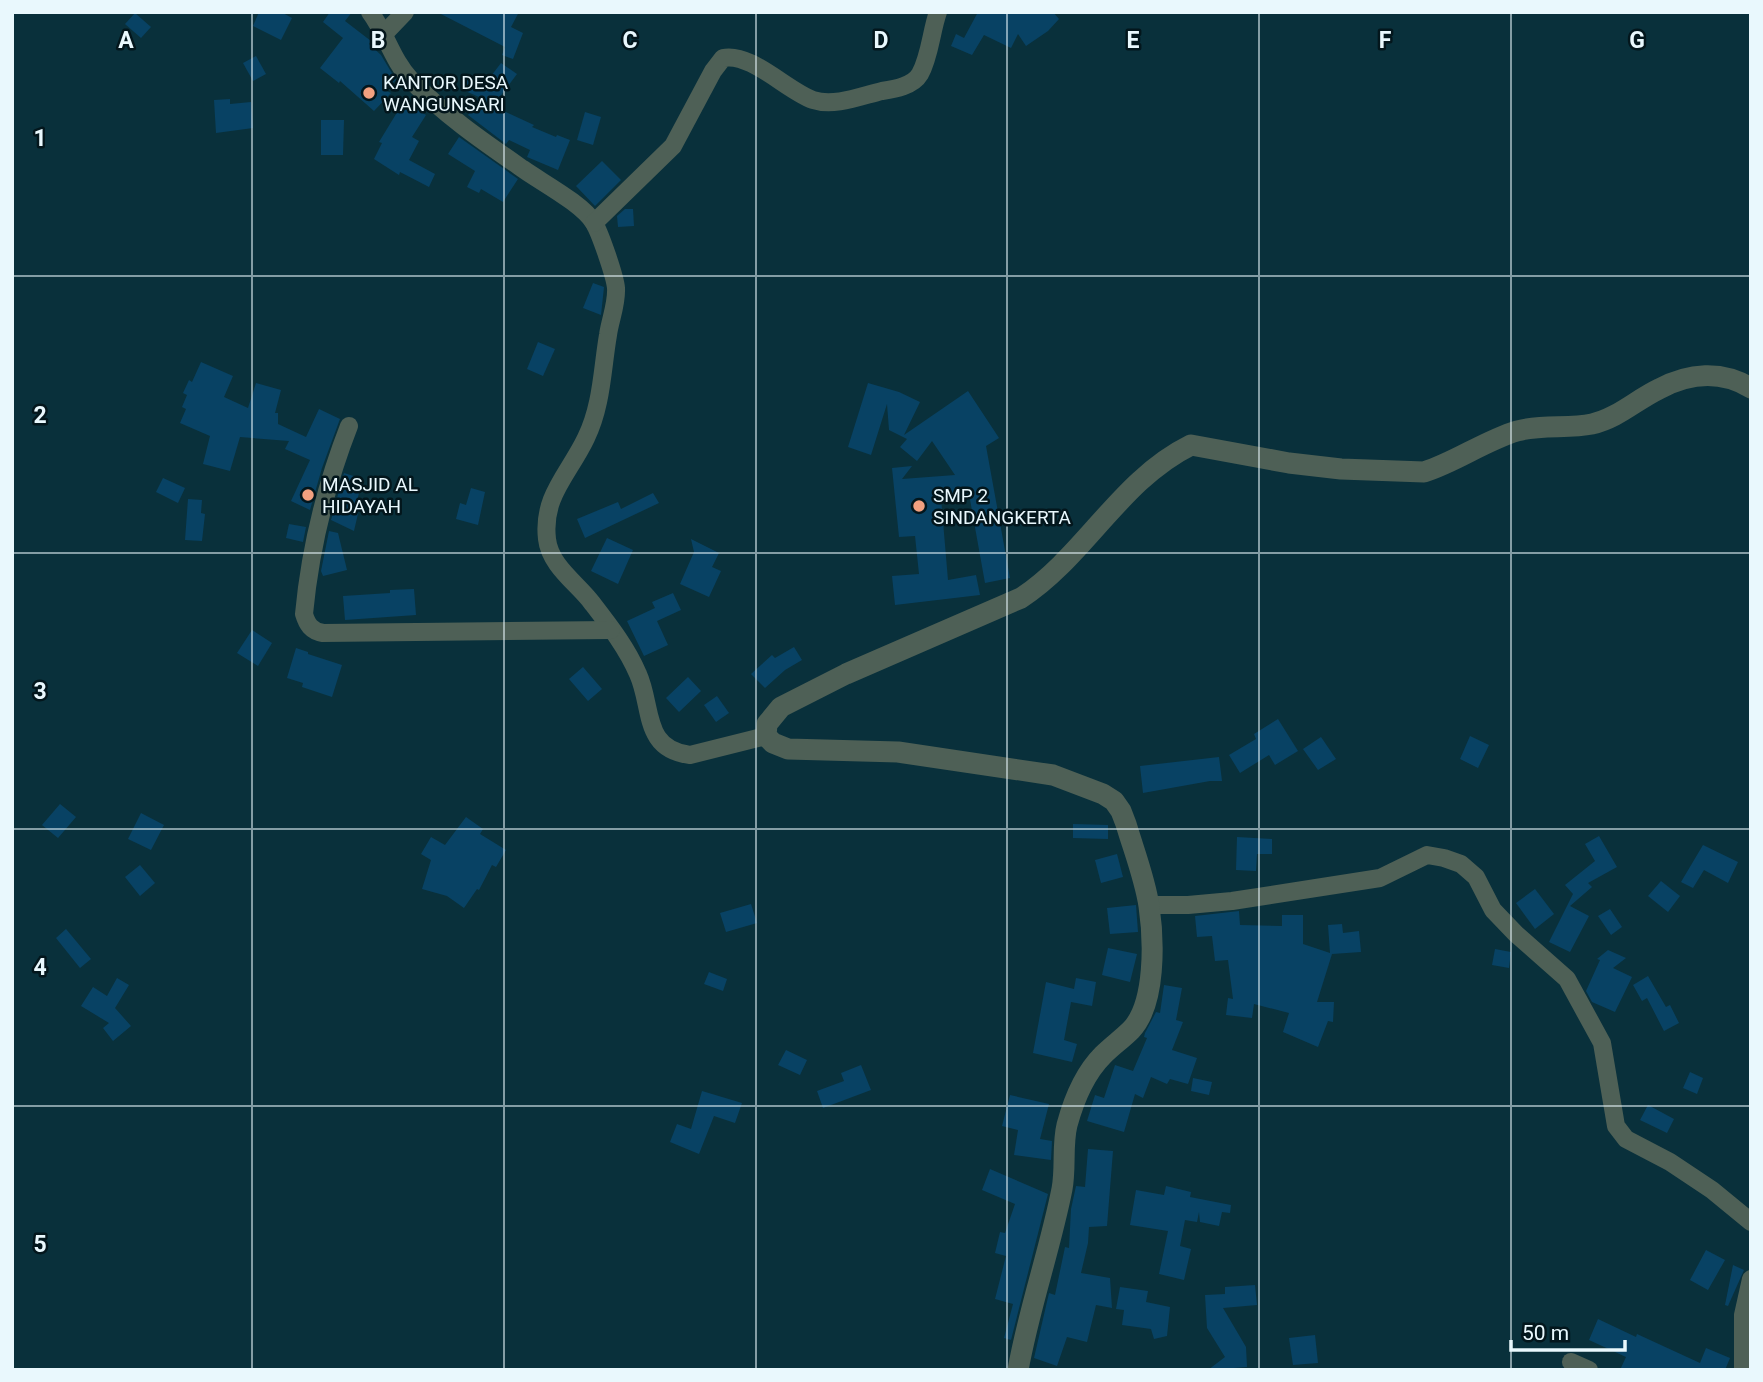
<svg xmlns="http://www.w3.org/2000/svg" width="1763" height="1382" viewBox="0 0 1763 1382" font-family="Roboto,sans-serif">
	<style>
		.building { fill: #084264 }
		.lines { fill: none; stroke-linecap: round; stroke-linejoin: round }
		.minor { stroke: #4e6056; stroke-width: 18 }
		.tertiary { stroke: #4e6056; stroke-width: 21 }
		.grid { fill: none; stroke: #e9f8fd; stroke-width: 2; stroke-opacity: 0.55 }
		.poi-dot { fill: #f2a080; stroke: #03161c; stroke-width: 2.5 }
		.labels { text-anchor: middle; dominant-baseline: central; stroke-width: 5; stroke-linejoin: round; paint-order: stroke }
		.poi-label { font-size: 19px; fill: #e9f8fd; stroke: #03161c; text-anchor: start }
		.grid-label { font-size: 23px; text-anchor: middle; font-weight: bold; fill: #e9f8fd; stroke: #03161c; stroke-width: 5; stroke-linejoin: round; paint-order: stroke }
	</style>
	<rect width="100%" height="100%" fill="#09303b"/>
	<g class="building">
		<polygon points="259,12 281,12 292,18 281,40 253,26"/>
		<polygon points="330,12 352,12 345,21 371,41 369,44 381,55 396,80 385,90 391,93 374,111 340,81 339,83 320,68 343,38 323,22"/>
		<polygon points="437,12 519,12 511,27 523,33 513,59 502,55 505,47"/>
		<polygon points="978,12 1053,12 1059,19 1048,31 1026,46 1018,34 1011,48 984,35 972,55 951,46 956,34 964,38"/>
		<polygon points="135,13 151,27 141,38 125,24"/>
		<polygon points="256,56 266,74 253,81 243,63"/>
		<polygon points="501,63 517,74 493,106 534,125 532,127 556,137 557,135 570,140 558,170 527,157 530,150 509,140 506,144 468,115 479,97 463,90 469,77 485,84"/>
		<polygon points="230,99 230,104 251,102 253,128 216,133 214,100"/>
		<polygon points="404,101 426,115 412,137 419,141 409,160 435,174 429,187 400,172 399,175 374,159 382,143 379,142"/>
		<polygon points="585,112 601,117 593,145 577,140"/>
		<polygon points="321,120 344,120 343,155 321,155"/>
		<polygon points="459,137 518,179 503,202 481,189 479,193 467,187 475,171 448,154"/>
		<polygon points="602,161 621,180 595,206 576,186"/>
		<polygon points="625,209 633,209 634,226 618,227 617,216"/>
		<polygon points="593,283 604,287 601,315 583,308"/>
		<polygon points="538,342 555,349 543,376 527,369"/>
		<polygon points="201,362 233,376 224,397 248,408 256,383 281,390 275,413 278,413 278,424 306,437 319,409 340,419 322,468 310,510 291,501 310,460 285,449 289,441 240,437 230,471 203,464 210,436 180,423 186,409 182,407 187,395 183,393 189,380 192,382"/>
		<polygon points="868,383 899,392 920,402 904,435 968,391 999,438 986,446 1010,578 985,583 969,494 941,498 948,580 976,575 980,595 895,605 892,576 919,574 915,536 899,537 892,468 912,466 902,479 955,475 932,441 917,461 900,447 907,439 889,430 887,404 871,455 848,447"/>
		<polygon points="344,473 363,479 356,504 360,505 354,531 331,520"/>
		<polygon points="163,478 185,488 178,503 156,492"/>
		<polygon points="471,488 485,492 478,525 456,519 460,503 466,505"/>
		<polygon points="653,493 659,503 585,538 577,519 618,502 621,509"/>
		<polygon points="188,499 202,500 201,513 205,514 202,541 185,540"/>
		<polygon points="289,524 306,527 303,542 286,538"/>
		<polygon points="329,531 338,533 347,570 323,576 321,571"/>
		<polygon points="607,538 633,550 618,584 591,571"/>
		<polygon points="691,539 719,553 712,567 721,571 709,597 680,584 694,552"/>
		<polygon points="414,589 416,615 345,620 343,596 390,593 390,590"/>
		<polygon points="673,593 681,610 657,621 668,645 644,656 627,621 655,608 652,602"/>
		<polygon points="252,630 272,643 258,666 237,653"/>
		<polygon points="794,647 802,660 785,670 765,688 751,674 772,655 775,658"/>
		<polygon points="296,648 308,652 308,654 342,665 332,697 302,687 303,683 287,678"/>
		<polygon points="583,667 602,689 588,701 569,679"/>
		<polygon points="688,677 701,691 679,712 666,698"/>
		<polygon points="717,696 729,713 716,722 704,705"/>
		<polygon points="1278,719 1298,751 1275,765 1269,755 1240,773 1229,755 1256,739 1254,734"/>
		<polygon points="1470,736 1489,745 1478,768 1460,759"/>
		<polygon points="1321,737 1336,759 1318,770 1303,749"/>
		<polygon points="1219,757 1222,781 1210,781 1143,793 1140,766"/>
		<polygon points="60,804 76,817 58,838 42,825"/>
		<polygon points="141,813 164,825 151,850 128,839"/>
		<polygon points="466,817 483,829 480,834 506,850 496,867 492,865 479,890 477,889 464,908 447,896 422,889 431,860 421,854 431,837 445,845"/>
		<polygon points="1073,824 1108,825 1108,839 1073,838"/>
		<polygon points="1599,836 1617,867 1588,883 1592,887 1570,906 1589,916 1570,952 1549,942 1573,894 1565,885 1595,861 1585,844"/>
		<polygon points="1237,837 1272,839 1272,854 1257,854 1256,871 1236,870"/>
		<polygon points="1703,845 1738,862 1728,883 1704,870 1693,888 1681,882"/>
		<polygon points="1117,854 1123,877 1101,883 1095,860"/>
		<polygon points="140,865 155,883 140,896 125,877"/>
		<polygon points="1661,881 1680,896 1668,912 1648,896"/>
		<polygon points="1535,889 1554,914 1535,929 1516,903"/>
		<polygon points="751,904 757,923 726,932 720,913"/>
		<polygon points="1136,905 1138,932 1110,934 1107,908"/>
		<polygon points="1610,909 1622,927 1611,935 1598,916"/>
		<polygon points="1239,911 1240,925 1282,926 1282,915 1303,915 1303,944 1330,953 1328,925 1342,924 1343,933 1359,931 1361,952 1332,954 1317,1002 1334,1002 1333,1022 1328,1021 1318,1047 1283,1032 1289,1013 1254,1004 1252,1018 1226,1015 1228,998 1233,999 1228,960 1215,961 1212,936 1197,937 1195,916"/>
		<polygon points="66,929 91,959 80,968 56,938"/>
		<polygon points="1108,948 1137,954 1130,982 1102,975"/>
		<polygon points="1495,949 1511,952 1509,968 1492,965"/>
		<polygon points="1608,950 1626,958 1613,968 1632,977 1615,1012 1592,1002 1586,991 1600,960 1597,959"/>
		<polygon points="709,972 727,979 723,991 704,984"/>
		<polygon points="1648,976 1666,1007 1670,1005 1679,1023 1664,1031 1647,998 1642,1001 1633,985"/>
		<polygon points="117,978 129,985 115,1008 131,1026 113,1041 103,1028 109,1023 81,1006 93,987 107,996"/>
		<polygon points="1076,978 1096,982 1092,1006 1071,1002 1064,1040 1077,1044 1072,1062 1033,1053 1046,982 1074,989"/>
		<polygon points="1164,985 1182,988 1176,1020 1183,1022 1172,1050 1197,1058 1188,1084 1170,1079 1167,1084 1151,1077 1143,1098 1135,1094 1124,1132 1087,1121 1095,1095 1104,1098 1115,1065 1133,1071 1147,1038 1144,1037 1145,1033 1156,1012 1160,1013"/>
		<polygon points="786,1050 807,1060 800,1075 778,1065"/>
		<polygon points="861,1065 871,1090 823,1108 817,1091 844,1081 841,1073"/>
		<polygon points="1690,1072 1703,1078 1697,1094 1683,1088"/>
		<polygon points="1193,1078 1212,1082 1209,1095 1191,1091"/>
		<polygon points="702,1091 742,1103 735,1123 714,1116 699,1154 670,1142 677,1124 691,1129"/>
		<polygon points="1010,1095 1049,1104 1040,1139 1052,1141 1051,1160 1014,1155 1018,1130 1002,1126"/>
		<polygon points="1648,1105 1674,1119 1667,1133 1640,1120"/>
		<polygon points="1088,1149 1113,1151 1107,1226 1089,1227 1088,1243 1081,1273 1110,1278 1112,1308 1096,1305 1087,1342 1067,1337 1057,1366 1034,1358 1049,1293 1055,1295 1065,1247 1069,1248 1071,1209 1076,1186 1085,1187"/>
		<polygon points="990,1169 1048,1194 1011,1340 1004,1338 1013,1304 995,1299 1006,1256 995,1253 1000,1232 1005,1233 1015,1204 982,1190"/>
		<polygon points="1166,1186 1191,1192 1190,1197 1231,1205 1230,1213 1222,1212 1219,1226 1200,1222 1199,1212 1197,1222 1185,1220 1180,1246 1191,1249 1184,1280 1159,1274 1168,1231 1130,1225 1136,1190 1164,1195"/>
		<polygon points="1706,1250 1725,1260 1708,1290 1690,1280"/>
		<polygon points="1733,1265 1744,1270 1728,1306 1725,1305"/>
		<polygon points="1255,1285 1257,1305 1223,1308 1246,1347 1247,1367 1208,1370 1225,1357 1207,1328 1205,1295 1225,1294 1225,1287"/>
		<polygon points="1120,1287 1148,1291 1146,1302 1170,1307 1167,1336 1154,1339 1151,1329 1122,1325 1124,1310 1116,1309"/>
		<polygon points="1598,1319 1636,1337 1637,1334 1700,1363 1706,1348 1730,1358 1725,1370 1620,1370 1626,1357 1589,1340"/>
		<polygon points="1315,1335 1318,1363 1293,1365 1289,1338"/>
	</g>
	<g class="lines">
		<g class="minor">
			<path d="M370 12C386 33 392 60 411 80 443 114 484 142 523 169 541 182 583 204 594 223 600 233 615 276 616 288 617 304 610 320 608 335 602 370 602 405 586 438 569 474 542 496 547 539 550 566 577 583 592 603 609 625 627 648 638 674 653 707 642 749 690 755L766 736"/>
			<polyline points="383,35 405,12"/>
			<path d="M594 223 673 146 713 71 723 58C751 52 787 91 813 100 834 107 861 96 882 91 895 89 913 86 920 74 930 56 931 32 938 12"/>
			<path d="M349 426C326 485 310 550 304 614 307 624 311 631 323 633L611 630"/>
			<polyline points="1149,905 1188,905 1232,901 1380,878 1427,855 1444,858 1461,864 1476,877 1493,910 1516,934 1567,979 1602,1043 1616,1126 1626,1139 1670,1162 1712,1190 1751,1222"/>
			<polyline points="1571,1362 1589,1370"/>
			<polyline points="1743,1370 1743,1315 1751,1279"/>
		</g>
		<path class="tertiary" d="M1018 1370C1029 1308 1050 1250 1062 1189 1066 1168 1062 1145 1067 1125 1074 1099 1084 1074 1103 1055 1112 1046 1122 1039 1131 1030 1156 1004 1154 940 1149 906 1145 879 1134 851 1126 824L1121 811 1114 801 1103 794 1053 775 898 752 788 749 773 743 766 736 767 724 781 707 846 674 1021 598C1085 556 1120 480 1191 445L1289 463 1341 469 1424 472C1456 462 1484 441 1517 431 1541 424 1568 429 1592 424 1618 418 1636 400 1659 389 1689 373 1721 370 1751 388"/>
	</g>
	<path class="grid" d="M252 12V1370M504 12V1370M756 12V1370M1007 12V1370M1259 12V1370M1511 12V1370M12 276H1751M12 553H1751M12 829H1751M12 1106H1751"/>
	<g class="poi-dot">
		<circle cx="369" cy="93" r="7"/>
		<circle cx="308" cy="495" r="7"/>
		<circle cx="919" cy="506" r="7"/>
	</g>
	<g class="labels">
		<g class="poi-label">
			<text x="383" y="82">KANTOR DESA<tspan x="383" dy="22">WANGUNSARI</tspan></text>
			<text x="322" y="484">MASJID AL<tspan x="322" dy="22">HIDAYAH</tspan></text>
			<text x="933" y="495">SMP 2<tspan x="933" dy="22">SINDANGKERTA</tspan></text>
		</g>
	</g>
	<g class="grid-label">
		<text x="126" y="48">A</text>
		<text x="378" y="48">B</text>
		<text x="630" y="48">C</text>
		<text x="881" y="48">D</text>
		<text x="1133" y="48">E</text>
		<text x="1385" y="48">F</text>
		<text x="1637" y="48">G</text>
		<text x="40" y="146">1</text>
		<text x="40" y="423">2</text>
		<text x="40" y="699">3</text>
		<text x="40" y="975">4</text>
		<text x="40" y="1252">5</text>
	</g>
	<rect width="1763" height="1382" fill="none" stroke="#e9f8fd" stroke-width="28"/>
	<path d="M1511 1340v10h114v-10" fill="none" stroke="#e9f8fd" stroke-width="3.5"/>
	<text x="1522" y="1340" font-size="21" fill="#e9f8fd" stroke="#03161c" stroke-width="5" paint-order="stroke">50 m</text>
</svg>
